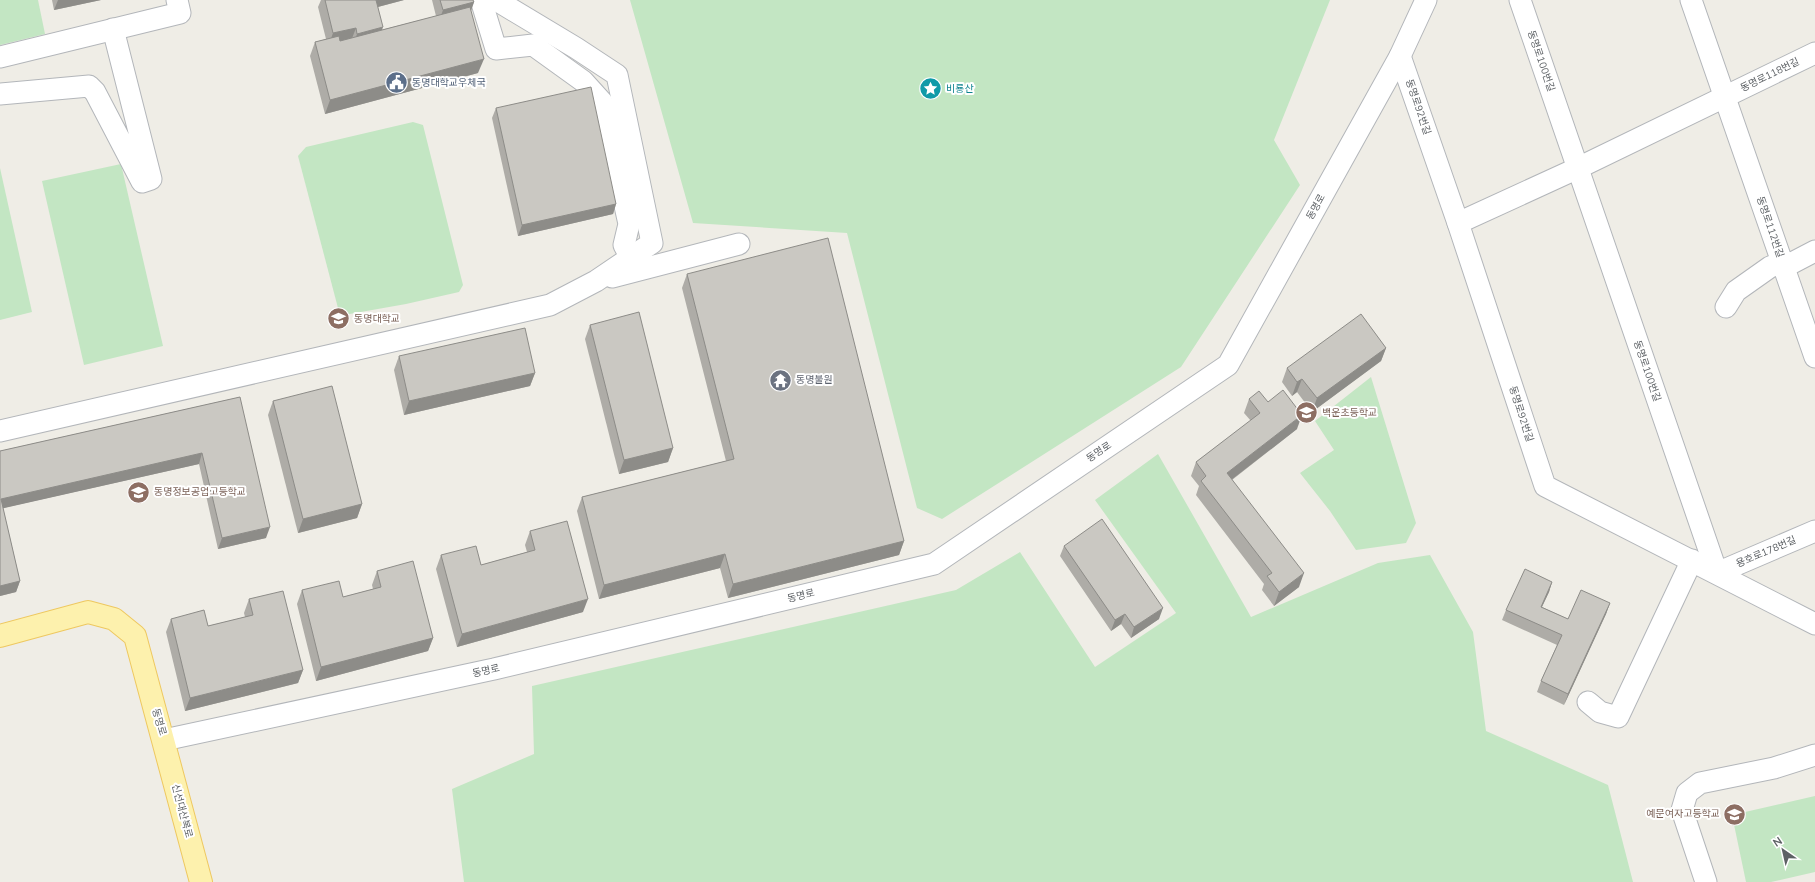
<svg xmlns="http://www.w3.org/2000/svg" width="1815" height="882" viewBox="0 0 1815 882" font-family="'Nunito Sans','Noto Sans KR',sans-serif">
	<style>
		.green { fill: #c3e6c3 }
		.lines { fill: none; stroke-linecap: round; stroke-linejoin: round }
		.minor-casing { stroke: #b3b6ba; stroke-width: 23 }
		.major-casing { stroke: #eec860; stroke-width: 24 }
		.minor { stroke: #fff; stroke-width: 21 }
		.major { stroke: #fdf1ad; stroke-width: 22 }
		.wall { fill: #aeaca7 }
		.shaded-wall { fill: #8d8c88 }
		.building { fill: #cac8c2; stroke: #8d8c88 }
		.labels { text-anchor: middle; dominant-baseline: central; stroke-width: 4; stroke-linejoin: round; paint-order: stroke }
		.street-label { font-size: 10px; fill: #5d6165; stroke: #fff }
		.service-label { font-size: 10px; fill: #4e5e75; stroke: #fff; text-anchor: start }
		.culture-label { font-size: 10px; fill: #0d838f; stroke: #fff; text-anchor: start }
		.education-label { font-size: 10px; fill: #785e54; stroke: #fff; text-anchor: start }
		.worship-label { font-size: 10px; fill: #5b616d; stroke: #fff; text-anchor: start }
	</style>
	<rect width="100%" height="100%" fill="#efede6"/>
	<g class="green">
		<polygon points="0,0 38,0 45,34 0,45"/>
		<polygon points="630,0 1330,0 1274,140 1300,185 1181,367 942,519 917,508 847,233 693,223"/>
		<polygon points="413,122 423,125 463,285 459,292 406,304 344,315 338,308 298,156 306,147"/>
		<polygon points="121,164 163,346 84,365 42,181"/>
		<polygon points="0,168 32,312 0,320"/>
		<polygon points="1371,377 1416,523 1406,543 1356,550 1330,511 1300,473 1334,450 1315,421"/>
		<polygon points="1158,454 1251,617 1378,563 1430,555 1473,632 1486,731 1608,785 1633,882 464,882 452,789 534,754 532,686 956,590 1020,552 1095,667 1176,613 1095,500"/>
		<polygon points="1815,796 1815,872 1771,882 1746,882 1732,815"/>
	</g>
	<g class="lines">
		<defs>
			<g id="minor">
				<polyline points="481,0 496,49 533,45 583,81 602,102 629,224 624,245 631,258"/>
				<polyline points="1520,0 1717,573 1815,531"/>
				<polyline points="1691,0 1815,357"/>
				<polyline points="1400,56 1458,223 1545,486 1815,624"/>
				<polyline points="0,57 180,13 177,0"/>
				<polyline points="0,94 89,86 95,92 142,182 151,179 113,29"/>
				<polyline points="1458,223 1578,168 1815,53"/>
				<polyline points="612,277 739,244"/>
				<polyline points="1726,307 1736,291 1770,267 1782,262 1792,263 1815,251"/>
				<polyline points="0,431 550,305 596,281 652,243 617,75 576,48 496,0"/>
				<polyline points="1588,702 1600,712 1618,717 1692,560"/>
				<polyline points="164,740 494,669 934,564 1228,365 1400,56 1426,0"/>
				<polyline points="1706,882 1682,810 1687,793 1700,783 1774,768 1815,755"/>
			</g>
			<polyline id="major" points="0,636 88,612 114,619 135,636 201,882"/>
		</defs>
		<use href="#minor" class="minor-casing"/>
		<use href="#major" class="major-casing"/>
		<use href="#minor" class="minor"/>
		<use href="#major" class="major"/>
	</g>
	<g class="wall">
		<polygon points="52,0 101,0 54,10"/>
		<polygon points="321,0 404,0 378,7 381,30 436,16 432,0 473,0 474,2 471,11 478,73 325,114 310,56 315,42 326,39 318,7"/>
		<polygon points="496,108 616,204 613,214 518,236 492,118"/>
		<polygon points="687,274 904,541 899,555 728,598 720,568 599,599 577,511 582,497 726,461 682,288"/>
		<polygon points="590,325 673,448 668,462 619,474 585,339"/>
		<polygon points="1386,348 1381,361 1312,412 1297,392 1292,396 1282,382 1287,368"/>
		<polygon points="399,356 535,373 530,386 404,415 394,370"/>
		<polygon points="240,397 266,538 218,549 199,464 3,508 20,581 16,592 0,596 0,451"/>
		<polygon points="1249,399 1268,402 1297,429 1232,480 1299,587 1274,606 1262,590 1264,584 1196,495 1199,486 1191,476 1196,462 1251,421 1244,413"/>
		<polygon points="273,401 362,504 357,518 298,533 268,415"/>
		<polygon points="530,531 583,612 457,647 436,569 441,555 481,565 527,552 525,545"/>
		<polygon points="1064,546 1159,619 1131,638 1121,624 1111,631 1060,556"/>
		<polygon points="377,571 433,638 428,651 316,681 297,604 302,590 343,597 373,589 372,585"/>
		<polygon points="1552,582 1549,592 1542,607 1568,619 1610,603 1606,614 1564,705 1537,692 1541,681 1557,645 1502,620 1506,610"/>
		<polygon points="249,599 303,670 298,683 185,711 166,632 171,619 208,626 245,617 244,613"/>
	</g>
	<g class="shaded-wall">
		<polygon points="58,0 101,0 54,10"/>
		<polygon points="373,0 404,0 370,9"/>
		<polygon points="474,2 469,16 438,24 443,10"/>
		<polygon points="383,27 378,41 352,47 357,34"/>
		<polygon points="356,28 351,41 328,47 333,33"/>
		<polygon points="484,59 478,73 325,114 330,100"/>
		<polygon points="616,204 613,214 518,236 522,225"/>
		<polygon points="1386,348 1381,361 1312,412 1317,398"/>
		<polygon points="535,373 530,386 404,415 409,401"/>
		<polygon points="1302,379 1297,392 1292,396 1297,382"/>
		<polygon points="1302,415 1297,429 1222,487 1227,473"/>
		<polygon points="673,448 668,462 619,474 624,460"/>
		<polygon points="202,453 199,464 0,509 1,499"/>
		<polygon points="362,504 357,518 298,533 303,519"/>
		<polygon points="270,527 266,538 218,549 222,538"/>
		<polygon points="904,541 899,555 728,598 733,584"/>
		<polygon points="725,554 720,568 599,599 604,585"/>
		<polygon points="1304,573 1299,587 1274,606 1279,592"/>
		<polygon points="20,581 16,592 0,596 0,586"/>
		<polygon points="1552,582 1549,592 1537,617 1541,607"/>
		<polygon points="588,599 583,612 457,647 462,634"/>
		<polygon points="1610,603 1606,614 1564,705 1568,694"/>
		<polygon points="1163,608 1159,619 1131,638 1134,627"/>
		<polygon points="1125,614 1121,624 1111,631 1115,620"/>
		<polygon points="433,638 428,651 316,681 321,667"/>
		<polygon points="303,670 298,683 185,711 190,698"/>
	</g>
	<g class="building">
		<polygon points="325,0 376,0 383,27 357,34 356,28 333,33"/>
		<polygon points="440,0 473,0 474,2 443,10"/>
		<polygon points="470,7 484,59 330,100 315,42 339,36 340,41"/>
		<polygon points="591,87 616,204 522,225 496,108"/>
		<polygon points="828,238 904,541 733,584 725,554 604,585 582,497 734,459 687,274"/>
		<polygon points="639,312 673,448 624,460 590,325"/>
		<polygon points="1361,314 1386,348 1317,398 1302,379 1297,382 1287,368"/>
		<polygon points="525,328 535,373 409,401 399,356"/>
		<polygon points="332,386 362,504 303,519 273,401"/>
		<polygon points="1283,390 1302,415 1227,473 1304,573 1279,592 1267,576 1272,573 1201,481 1206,476 1196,462 1260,413 1249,399 1259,391 1268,402"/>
		<polygon points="240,397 270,527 222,538 202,453 1,499 20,581 0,586 0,451"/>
		<polygon points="1102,519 1163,608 1134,627 1125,614 1115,620 1064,546"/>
		<polygon points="567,521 588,599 462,634 441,555 476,546 481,565 535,550 530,531"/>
		<polygon points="413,561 433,638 321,667 302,590 339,581 343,597 381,587 377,571"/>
		<polygon points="1525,569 1552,582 1541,607 1568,619 1581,590 1610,603 1568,694 1541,681 1562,635 1506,610"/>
		<polygon points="283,591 303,670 190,698 171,619 204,610 208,626 253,615 249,599"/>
	</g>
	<defs>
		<symbol id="civic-disc" viewBox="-11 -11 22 22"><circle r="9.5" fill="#5c6f8a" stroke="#fff"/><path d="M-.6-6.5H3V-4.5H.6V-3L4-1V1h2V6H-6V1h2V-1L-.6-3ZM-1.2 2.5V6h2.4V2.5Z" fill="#fff"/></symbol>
		<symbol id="sight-disc" viewBox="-11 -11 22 22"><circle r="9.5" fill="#0f9aa8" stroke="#fff"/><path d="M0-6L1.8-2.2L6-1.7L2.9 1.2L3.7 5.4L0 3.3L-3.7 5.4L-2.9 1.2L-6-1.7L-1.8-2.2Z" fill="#fff"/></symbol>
		<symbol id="university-disc" viewBox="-11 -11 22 22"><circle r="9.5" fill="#8d6e63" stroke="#fff"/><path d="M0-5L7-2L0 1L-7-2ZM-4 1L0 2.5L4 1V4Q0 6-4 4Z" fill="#fff"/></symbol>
		<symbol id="temple-disc" viewBox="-11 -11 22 22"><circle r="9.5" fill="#6b7280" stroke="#fff"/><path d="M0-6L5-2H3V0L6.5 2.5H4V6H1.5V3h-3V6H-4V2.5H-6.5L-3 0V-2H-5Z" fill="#fff"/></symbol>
		<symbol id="school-disc" viewBox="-11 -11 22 22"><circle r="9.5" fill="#8d6e63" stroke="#fff"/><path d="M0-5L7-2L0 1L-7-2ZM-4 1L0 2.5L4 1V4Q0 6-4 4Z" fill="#fff"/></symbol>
	</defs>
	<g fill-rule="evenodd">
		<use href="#civic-disc" x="384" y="70" width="25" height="25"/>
		<use href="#sight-disc" x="918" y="76" width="25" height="25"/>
		<use href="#university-disc" x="326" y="306" width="25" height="25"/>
		<use href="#temple-disc" x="768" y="368" width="25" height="25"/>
		<use href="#school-disc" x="1294" y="400" width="25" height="25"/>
		<use href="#school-disc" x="126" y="480" width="25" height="25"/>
		<use href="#school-disc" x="1722" y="802" width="25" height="25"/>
	</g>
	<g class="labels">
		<g class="street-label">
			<text transform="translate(1541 61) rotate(71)">동명로100번길</text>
			<text transform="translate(1770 75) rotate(-26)">동명로118번길</text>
			<text transform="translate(1418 107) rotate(71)">동명로92번길</text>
			<text transform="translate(1316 207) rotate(-61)">동명로</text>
			<text transform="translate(1770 227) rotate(71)">동명로112번길</text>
			<text transform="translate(1647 371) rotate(71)">동명로100번길</text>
			<text transform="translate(1521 414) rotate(72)">동명로92번길</text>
			<text transform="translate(1099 452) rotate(-34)">동명로</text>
			<text transform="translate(1766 552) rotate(-23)">용호로178번길</text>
			<text transform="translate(801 596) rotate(-14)">동명로</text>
			<text transform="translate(486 671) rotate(-13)">동명로</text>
			<text transform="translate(159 722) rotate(74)">동명로</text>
			<text transform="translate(182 811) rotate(75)">신선대산복로</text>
		</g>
		<g class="service-label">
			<text x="412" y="83">동명대학교우체국</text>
		</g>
		<g class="culture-label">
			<text x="946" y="89">비룡산</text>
		</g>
		<g class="education-label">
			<text x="354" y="319">동명대학교</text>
			<text x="1322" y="413">백운초등학교</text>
			<text x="154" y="492">동명정보공업고등학교</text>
			<text x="1720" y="814" text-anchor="end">예문여자고등학교</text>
		</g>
		<g class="worship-label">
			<text x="796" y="380">동명불원</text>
		</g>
	</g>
	<g transform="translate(1783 850) rotate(326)" stroke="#ffffff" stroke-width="3" paint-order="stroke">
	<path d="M0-3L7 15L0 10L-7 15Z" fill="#5d6165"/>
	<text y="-6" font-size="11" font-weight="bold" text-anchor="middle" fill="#5d6165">N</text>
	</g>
</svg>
